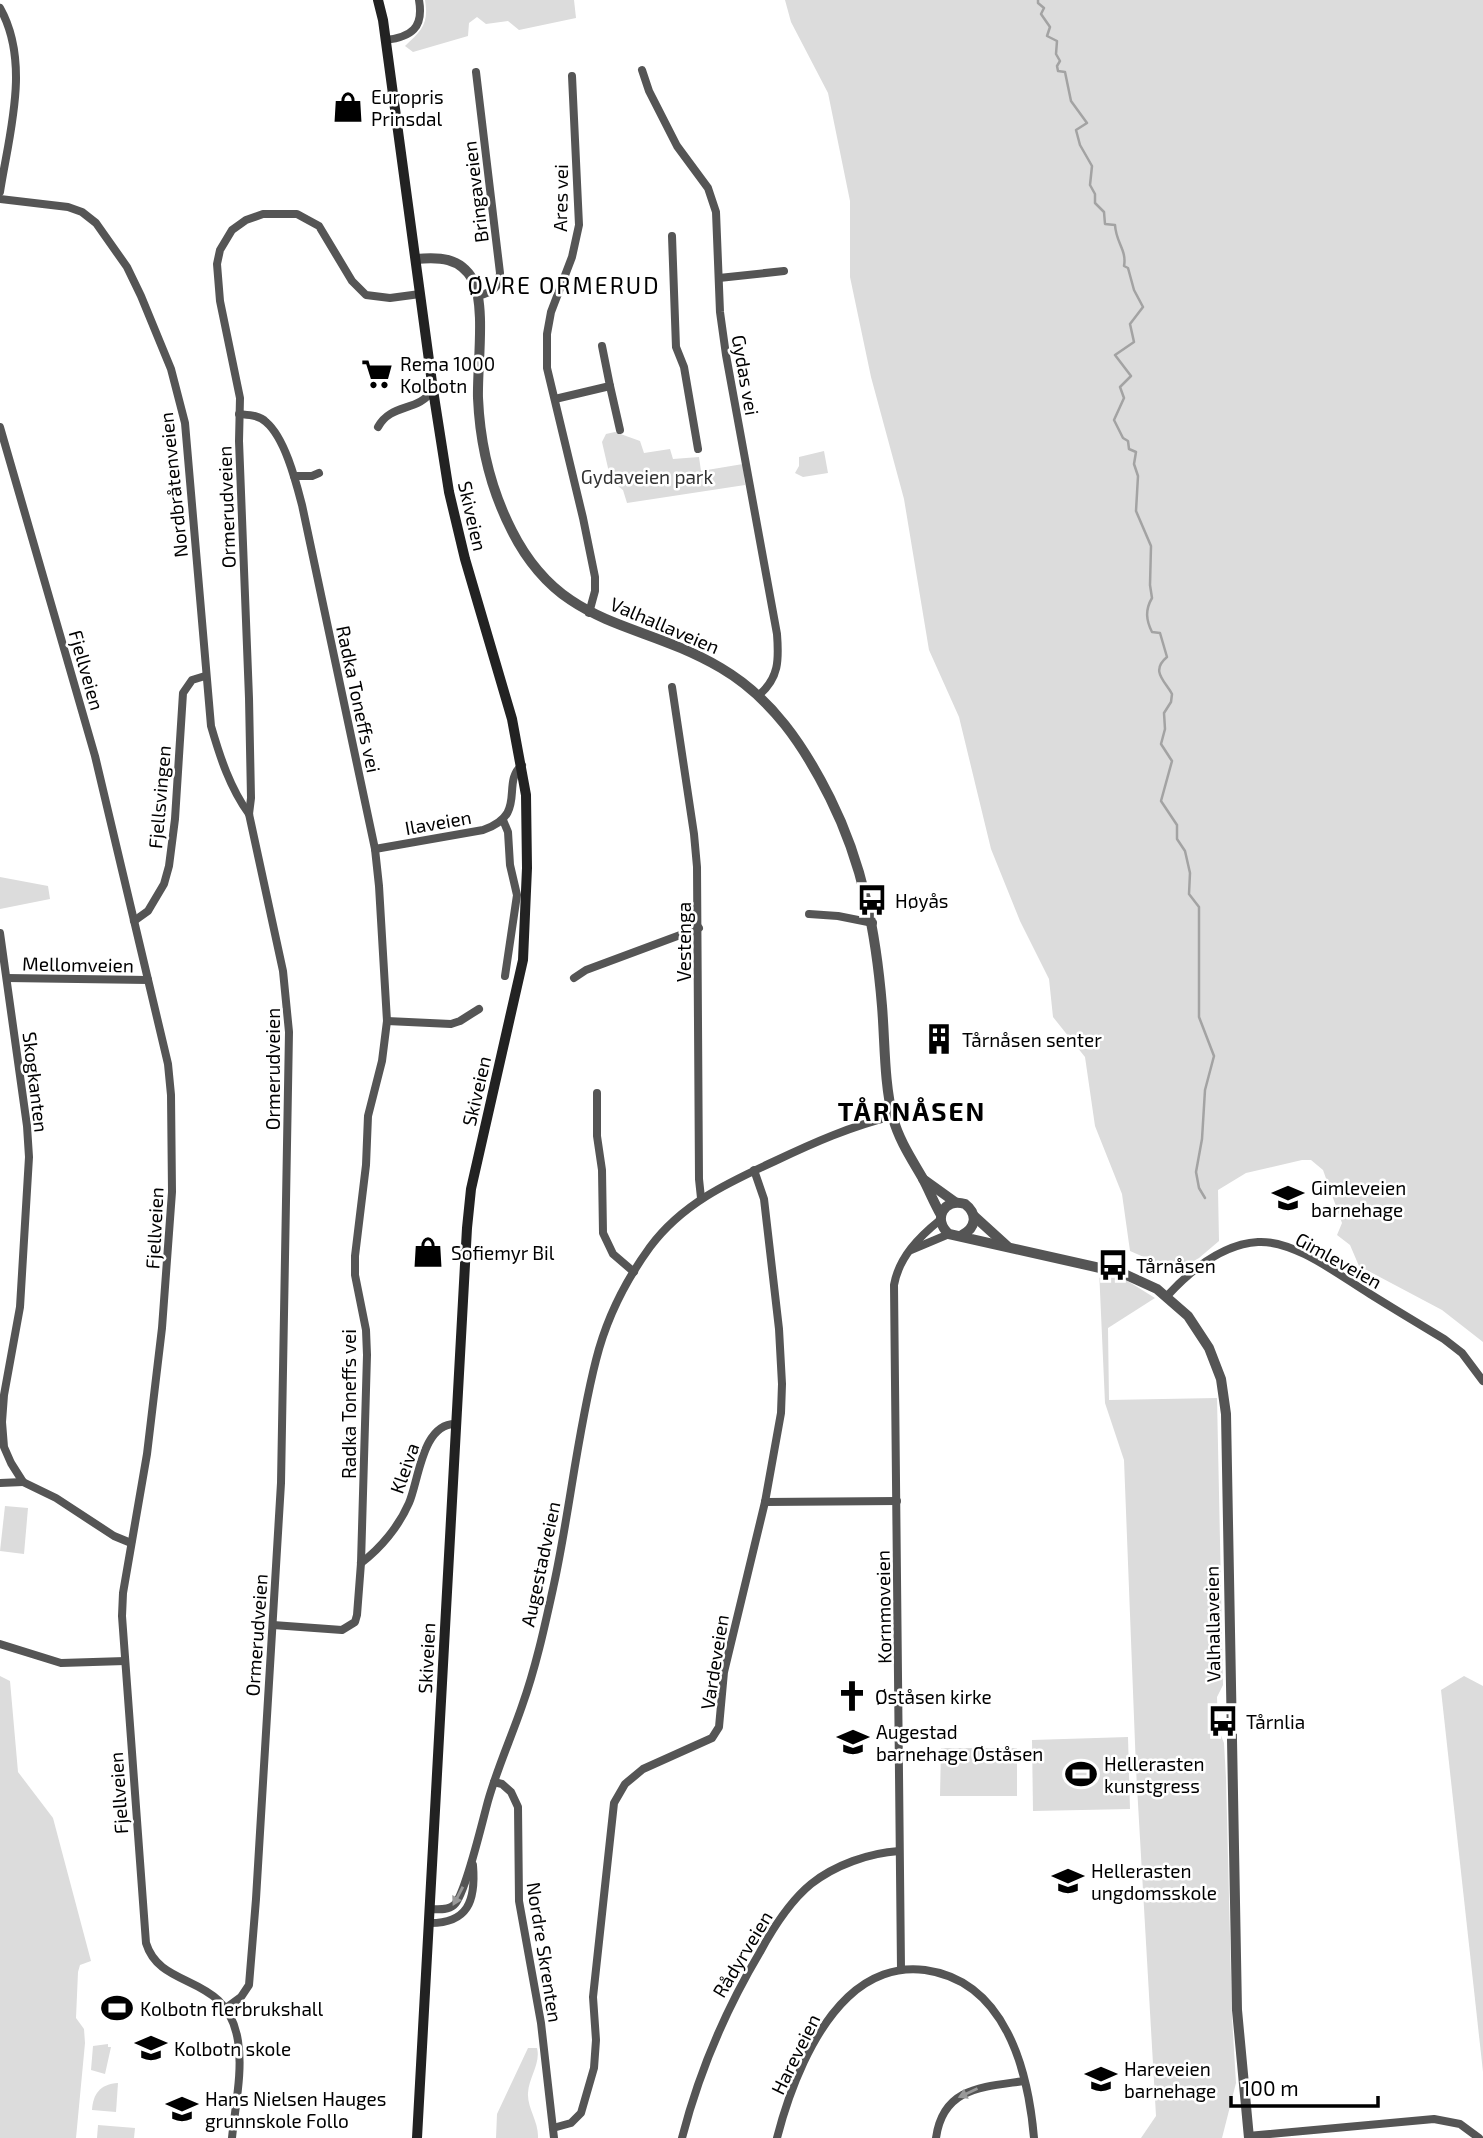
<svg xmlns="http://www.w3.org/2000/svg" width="1483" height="2138" viewBox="0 0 1483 2138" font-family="'Exo 2',sans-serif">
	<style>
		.green { fill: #dcdcdc }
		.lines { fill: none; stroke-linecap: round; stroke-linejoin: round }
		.stream { stroke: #a3a3a3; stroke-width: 2.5 }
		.minor { stroke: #555; stroke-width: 8 }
		.tertiary { stroke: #555; stroke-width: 10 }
		.secondary { stroke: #222; stroke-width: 10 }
		.oneway { fill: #999 }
		.labels { text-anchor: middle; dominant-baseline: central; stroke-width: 5; stroke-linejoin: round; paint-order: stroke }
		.poi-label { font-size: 19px; fill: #000; stroke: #fff; text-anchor: start }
		.street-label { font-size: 19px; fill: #000; stroke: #fff }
		.park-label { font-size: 19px; fill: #333; stroke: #fff }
		.quarter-label { font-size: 23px; letter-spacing: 2px; fill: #000; stroke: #fff }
		.district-label { font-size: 26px; font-weight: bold; letter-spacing: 2px; fill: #000; stroke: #fff }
	</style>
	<rect width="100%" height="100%" fill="#fff"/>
	<g class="green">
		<path d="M425 0H574L576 18 519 30 508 21 486 24 477 17 469 23 468 36 413 52 405 46C422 30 429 24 425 0Z"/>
		<polygon points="785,0 1483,0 1483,1342 1442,1310 1359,1266 1350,1245 1337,1235 1342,1223 1323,1170 1311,1160 1302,1160 1246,1173 1218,1190 1219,1241 1199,1258 1176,1271 1130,1251 1122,1194 1095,1126 1085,1057 1053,1017 1049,979 1020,921 991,849 959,717 929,650 904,499 871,377 850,277 850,201 828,93 791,22"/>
		<polygon points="615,432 640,441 644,453 670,449 673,459 699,457 701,471 743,464 745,485 627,503 623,490 611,481 602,442 606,434"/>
		<polygon points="824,451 828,473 803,477 795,473 799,466 799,457"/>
		<polygon points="0,877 48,886 50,899 0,909"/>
		<polygon points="1099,1269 1126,1280 1155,1298 1108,1328 1109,1400 1217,1398 1223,1685 1217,1697 1218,1728 1224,1743 1226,1778 1232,2017 1236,2083 1222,2138 1141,2138 1156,2116 1136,1769 1124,1460 1105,1403"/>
		<polygon points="5,1506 28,1508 24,1554 0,1551"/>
		<polygon points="0,1676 10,1681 18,1772 53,1818 91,1961 80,1965 78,1972 76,2018 84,2029 85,2043 76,2138 0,2138"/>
		<polygon points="1464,1676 1483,1686 1483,2072 1441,1690"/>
		<polygon points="1128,1737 1130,1809 1033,1811 1032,1740"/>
		<polygon points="941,1748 1017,1748 1017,1796 940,1796"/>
		<polygon points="108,2044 108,2047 111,2047 105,2074 91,2070 93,2046"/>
		<path d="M528 2048H537C541 2063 529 2077 528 2093 527 2108 539 2122 538 2138H496L497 2114Z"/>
		<path d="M118 2083 116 2112 92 2110C93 2094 100 2084 118 2083Z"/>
		<polygon points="98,2125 135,2128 134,2138 97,2138"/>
	</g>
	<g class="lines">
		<path class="stream" d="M1038 0V3L1044 8 1041 14 1050 27 1047 36 1057 41 1056 54 1060 61 1057 66 1058 71 1065 72 1071 101 1087 123 1076 130 1080 145 1092 166 1090 185 1095 194V203L1104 212 1105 224 1115 225C1116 243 1127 250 1124 266L1128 268 1134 290 1143 307 1130 324 1134 342 1115 355 1131 376 1120 387 1124 398 1114 420 1123 438 1128 441 1129 449 1136 452 1134 464 1138 476 1136 511 1151 546 1150 585 1152 598C1145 610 1146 620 1152 632L1160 633 1167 657C1150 671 1165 681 1172 694L1171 702 1164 713 1165 729 1161 744 1172 761 1161 801 1177 825V839L1185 851 1190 873 1189 894 1199 907V1017L1214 1056 1205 1090 1202 1139 1196 1172 1199 1188 1205 1198"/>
		<g class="minor">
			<path d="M0 8C31 63 9 134 0 192"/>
			<path d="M386 40C411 37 424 28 419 0"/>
			<path d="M642 70 649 91 677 146 708 188 716 212 720 312 726 355 777 634C779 660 779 678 759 695"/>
			<path d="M476 72 500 273C499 289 492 292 478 296"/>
			<polyline points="572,76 579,225 572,257 551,312 547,334 547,368 583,518 595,577 595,591 589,613"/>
			<path d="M0 199 68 207 82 212 96 223 127 267 141 296 171 369 185 423 211 726C220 757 230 788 249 814"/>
			<polyline points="672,236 676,347 684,367 698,449"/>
			<polyline points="719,278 784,271"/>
			<polyline points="610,386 620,430"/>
			<polyline points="555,399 610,386 602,346"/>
			<path d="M239 414C248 415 259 415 266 422 285 438 296 482 302 505L375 849 379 886 387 1021 382 1061 368 1116 366 1165 355 1256V1275L366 1330 367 1355 361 1563 357 1615 355 1622 342 1630 273 1625"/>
			<path d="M0 427 95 756 168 1064 171 1095 172 1192 162 1328 147 1454 123 1593 122 1616 146 1943C161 1992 227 1971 238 2041 243 2071 235 2107 232 2138"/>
			<path d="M378 427C391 403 418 412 433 390"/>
			<polyline points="294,476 312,476 319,473"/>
			<polyline points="672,687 694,834 697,867 699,1179 701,1198"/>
			<polyline points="503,820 508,832 510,865 517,895 505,976"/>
			<path d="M375 849 483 830C529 814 500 784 522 765"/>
			<polyline points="809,914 838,916 873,923"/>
			<polyline points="134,921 148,911 164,884 169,866 175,819 183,693 192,680 205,676"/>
			<polyline points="0,933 27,1126 29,1157 20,1307 4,1395 2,1422 4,1447 11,1463 23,1482 56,1498 114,1536 131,1543"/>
			<polyline points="7,978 148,980"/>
			<polyline points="574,978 586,970 699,928"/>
			<polyline points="387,1021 451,1024 460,1021 479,1009"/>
			<polyline points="597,1093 597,1136 602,1170 603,1233 613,1254 634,1272"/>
			<polyline points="911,1250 949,1234"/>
			<path d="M1167 1296C1190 1271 1223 1244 1258 1242 1295 1240 1340 1276 1370 1294 1394 1309 1419 1324 1444 1339L1462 1353 1483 1381"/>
			<polyline points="0,1483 23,1482"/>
			<polyline points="765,1502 897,1501"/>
			<path d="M361 1563C381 1548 399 1526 409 1503 419 1480 422 1423 456 1424"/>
			<polyline points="0,1644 61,1663 125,1661"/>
			<polyline points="494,1782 502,1784 511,1792 518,1807 519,1901 541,2023 554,2138"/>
			<path d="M429 1909C437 1909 447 1911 454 1905 465 1896 483 1819 488 1801 497 1769 511 1738 522 1706 536 1667 545 1625 554 1584 570 1510 577 1434 596 1360 606 1320 626 1280 650 1247 682 1204 727 1183 775 1161 813 1143 851 1126 893 1116"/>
			<path d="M428 1923C468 1924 476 1901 473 1865"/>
			<path d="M901 1969 894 1285C899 1257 919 1237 940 1220"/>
			<polyline points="226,2008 241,1997 249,1985 256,1899 281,1483 289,1032 283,971 249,814 251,798 249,698 239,441 240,398 220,301 217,264 220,250 232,230 246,220 263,214 297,214 319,226 352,281 366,295 390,298 420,294"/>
			<polyline points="553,2128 571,2123 581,2113 594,2068 596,2040 593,1997 614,1803 625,1784 643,1769 712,1738 719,1727 724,1672 765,1502 781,1413 782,1384 779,1329 764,1199 754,1170"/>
			<polyline points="1248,2136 1434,2119 1460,2124 1479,2138"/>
			<path d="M682 2138C699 2072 725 2011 760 1952 773 1928 789 1902 811 1884 835 1865 869 1853 899 1851"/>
			<path d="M777 2138C789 2091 812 2031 848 1997 869 1977 896 1966 925 1970 1005 1981 1028 2069 1034 2138"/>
			<path d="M936 2138C943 2087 983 2087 1024 2081"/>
		</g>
		<g class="tertiary">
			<path d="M416 259C439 257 460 257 473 280 486 306 477 367 478 398 480 444 491 490 512 531 562 630 638 619 721 668 772 698 804 746 830 798 863 864 876 933 882 1006 885 1042 884 1083 893 1118 899 1140 911 1158 922 1177 929 1190 934 1203 941 1215"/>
			<polyline points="923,1179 955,1202"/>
			<polyline points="974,1216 1007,1246"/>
			<path d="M962 1235C976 1228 978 1214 965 1204 944 1197 932 1220 949 1234L1122 1273 1157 1289 1188 1316 1209 1348 1221 1379 1226 1414 1237 2010 1249 2138"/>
		</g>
		<polyline class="secondary" points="378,0 383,20 433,390 449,492 465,559 512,719 526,795 527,868 523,960 471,1189 467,1228 417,2138"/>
	</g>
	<defs><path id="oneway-solid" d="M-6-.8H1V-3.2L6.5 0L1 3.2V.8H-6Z" transform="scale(1.75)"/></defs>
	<g class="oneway">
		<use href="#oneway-solid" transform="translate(458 1896) rotate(118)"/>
		<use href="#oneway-solid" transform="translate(968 2093) rotate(155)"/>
	</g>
	<defs>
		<symbol id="shop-bare" viewBox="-9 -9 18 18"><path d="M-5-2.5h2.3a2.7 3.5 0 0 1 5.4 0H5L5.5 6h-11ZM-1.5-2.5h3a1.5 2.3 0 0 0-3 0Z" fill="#000" stroke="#fff" stroke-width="2.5" paint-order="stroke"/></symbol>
		<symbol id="supermarket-bare" viewBox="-9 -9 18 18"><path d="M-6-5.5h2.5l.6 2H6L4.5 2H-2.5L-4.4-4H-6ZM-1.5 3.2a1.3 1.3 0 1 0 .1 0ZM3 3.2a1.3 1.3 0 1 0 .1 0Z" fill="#000" stroke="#fff" stroke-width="2.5" paint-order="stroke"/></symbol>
		<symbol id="bus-bare" viewBox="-9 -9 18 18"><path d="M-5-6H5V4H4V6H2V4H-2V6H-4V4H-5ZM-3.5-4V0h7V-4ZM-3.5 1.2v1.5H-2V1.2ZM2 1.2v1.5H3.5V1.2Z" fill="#000" stroke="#fff" stroke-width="2.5" paint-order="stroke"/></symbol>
		<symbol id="building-bare" viewBox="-9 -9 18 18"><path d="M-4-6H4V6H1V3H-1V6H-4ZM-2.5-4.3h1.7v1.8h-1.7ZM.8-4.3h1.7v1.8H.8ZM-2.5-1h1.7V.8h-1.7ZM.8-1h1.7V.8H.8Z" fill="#000" stroke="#fff" stroke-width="2.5" paint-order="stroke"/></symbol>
		<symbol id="school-bare" viewBox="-9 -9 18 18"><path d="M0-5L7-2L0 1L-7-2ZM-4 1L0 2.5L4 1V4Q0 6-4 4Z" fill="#000" stroke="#fff" stroke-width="2.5" paint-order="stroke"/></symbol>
		<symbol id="church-bare" viewBox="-9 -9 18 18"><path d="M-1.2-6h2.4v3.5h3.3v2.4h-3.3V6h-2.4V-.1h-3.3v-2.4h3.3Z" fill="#000" stroke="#fff" stroke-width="2.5" paint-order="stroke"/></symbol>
		<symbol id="stadium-bare" viewBox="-9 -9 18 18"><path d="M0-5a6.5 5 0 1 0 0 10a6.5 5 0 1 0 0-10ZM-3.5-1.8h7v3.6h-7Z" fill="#000" stroke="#fff" stroke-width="2.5" paint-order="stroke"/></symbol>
	</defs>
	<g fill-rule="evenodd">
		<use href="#shop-bare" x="326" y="85" width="44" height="44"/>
		<use href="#supermarket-bare" x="355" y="352" width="44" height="44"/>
		<use href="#bus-bare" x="850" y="878" width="44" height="44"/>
		<use href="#building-bare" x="917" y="1017" width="44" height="44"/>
		<use href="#school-bare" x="1266" y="1176" width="44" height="44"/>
		<use href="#shop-bare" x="406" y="1230" width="44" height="44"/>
		<use href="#bus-bare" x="1091" y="1243" width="44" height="44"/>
		<use href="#church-bare" x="830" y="1674" width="44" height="44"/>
		<use href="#bus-bare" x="1201" y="1699" width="44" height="44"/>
		<use href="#school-bare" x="831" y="1720" width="44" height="44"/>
		<use href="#stadium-bare" x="1059" y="1752" width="44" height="44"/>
		<use href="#school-bare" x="1046" y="1859" width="44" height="44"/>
		<use href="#stadium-bare" x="95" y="1986" width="44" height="44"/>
		<use href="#school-bare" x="129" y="2026" width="44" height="44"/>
		<use href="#school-bare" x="1079" y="2057" width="44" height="44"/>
		<use href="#school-bare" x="160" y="2087" width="44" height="44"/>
	</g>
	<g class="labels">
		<g class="poi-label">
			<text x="371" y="96">Europris<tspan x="371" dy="22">Prinsdal</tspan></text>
			<text x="400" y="363">Rema 1000<tspan x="400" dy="22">Kolbotn</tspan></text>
			<text x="895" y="900">Høyås</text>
			<text x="962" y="1039">Tårnåsen senter</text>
			<text x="1311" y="1187">Gimleveien<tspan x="1311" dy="22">barnehage</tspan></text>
			<text x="451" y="1252">Sofiemyr Bil</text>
			<text x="1136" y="1265">Tårnåsen</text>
			<text x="875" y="1696">Øståsen kirke</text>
			<text x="1246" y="1721">Tårnlia</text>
			<text x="876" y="1731">Augestad<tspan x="876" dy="22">barnehage Øståsen</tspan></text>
			<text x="1104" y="1763">Hellerasten<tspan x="1104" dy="22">kunstgress</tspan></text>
			<text x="1091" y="1870">Hellerasten<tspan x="1091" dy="22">ungdomsskole</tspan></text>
			<text x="140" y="2008">Kolbotn flerbrukshall</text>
			<text x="174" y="2048">Kolbotn skole</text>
			<text x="1124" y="2068">Hareveien<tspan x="1124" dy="22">barnehage</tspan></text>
			<text x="205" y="2098">Hans Nielsen Hauges<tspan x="205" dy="22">grunnskole Follo</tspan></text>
		</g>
		<g class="street-label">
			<text transform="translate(475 192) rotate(-97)">Bringaveien</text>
			<text transform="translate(560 198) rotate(-89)">Ares vei</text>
			<text transform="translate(746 375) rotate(80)">Gydas vei</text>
			<text transform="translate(173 485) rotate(-96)">Nordbråtenveien</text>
			<text transform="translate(226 507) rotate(-92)">Ormerudveien</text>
			<text transform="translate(473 516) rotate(77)">Skiveien</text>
			<text transform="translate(665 625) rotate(23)">Valhallaveien</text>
			<text transform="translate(87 670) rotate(74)">Fjellveien</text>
			<text transform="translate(359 699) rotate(78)">Radka Toneffs vei</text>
			<text transform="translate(159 797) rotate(-85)">Fjellsvingen</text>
			<text transform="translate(438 822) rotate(-10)">Ilaveien</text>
			<text transform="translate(683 942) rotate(-90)">Vestenga</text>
			<text transform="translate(78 964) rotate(1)">Mellomveien</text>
			<text transform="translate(272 1069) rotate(-90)">Ormerudveien</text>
			<text transform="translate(36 1082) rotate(83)">Skogkanten</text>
			<text transform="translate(476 1091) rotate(-77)">Skiveien</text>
			<text transform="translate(154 1228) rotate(-87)">Fjellveien</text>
			<text transform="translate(1339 1260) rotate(29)">Gimleveien</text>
			<text transform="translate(348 1404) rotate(-90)">Radka Toneffs vei</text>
			<text transform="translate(404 1468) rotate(-71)">Kleiva</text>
			<text transform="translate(540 1564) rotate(-78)">Augestadveien</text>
			<text transform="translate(883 1607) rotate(-91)">Kornmoveien</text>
			<text transform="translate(1212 1624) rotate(-91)">Valhallaveien</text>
			<text transform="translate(256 1635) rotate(-86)">Ormerudveien</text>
			<text transform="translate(426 1658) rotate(-87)">Skiveien</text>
			<text transform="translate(714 1662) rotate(-81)">Vardeveien</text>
			<text transform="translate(118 1793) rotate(-94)">Fjellveien</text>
			<text transform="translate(545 1952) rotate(81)">Nordre Skrenten</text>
			<text transform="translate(742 1954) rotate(-59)">Rådyrveien</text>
			<text transform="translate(795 2054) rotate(-64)">Hareveien</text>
		</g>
		<g class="park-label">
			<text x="647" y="476">Gydaveien park</text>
		</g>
		<g class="quarter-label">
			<text x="564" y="285">ØVRE ORMERUD</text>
		</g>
		<g class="district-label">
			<text x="912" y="1110">TÅRNÅSEN</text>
		</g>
	</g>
	<path d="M1231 2096v10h147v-10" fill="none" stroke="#000000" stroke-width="3.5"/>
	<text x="1242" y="2096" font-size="21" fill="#000000" stroke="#ffffff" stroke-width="5" paint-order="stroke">100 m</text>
</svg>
